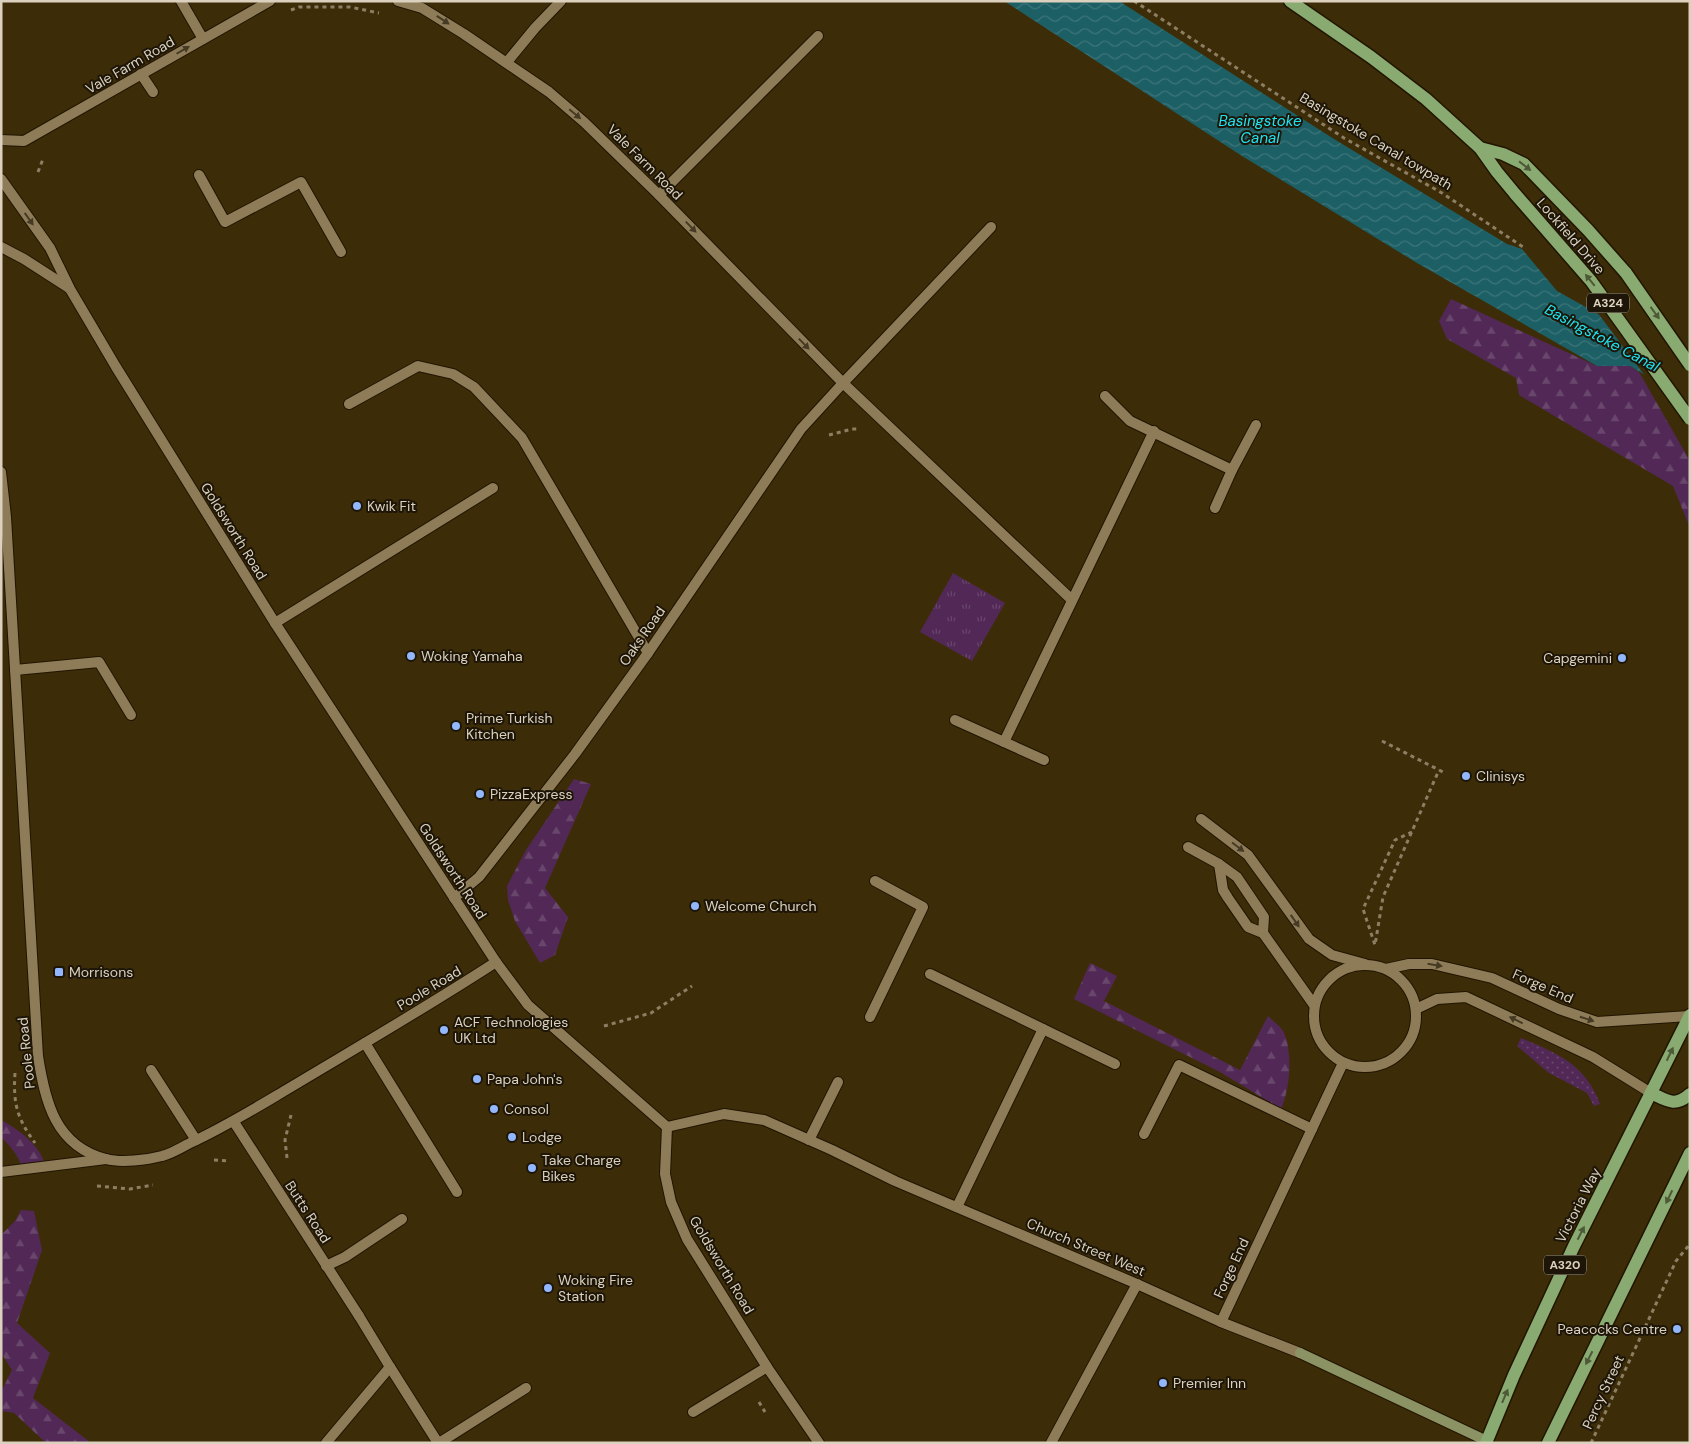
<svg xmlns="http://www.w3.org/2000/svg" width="1691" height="1444" viewBox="0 0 1691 1444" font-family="'DM Sans',sans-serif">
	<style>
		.grass { fill: url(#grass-dots) }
		.forest { fill: url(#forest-firs) }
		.park { fill: url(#park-tufts) }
		.water { fill: url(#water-waves) }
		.pier { fill: #3d2c08 }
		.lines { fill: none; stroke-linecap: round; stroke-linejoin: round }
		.lane-casing { stroke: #211500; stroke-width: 12 }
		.street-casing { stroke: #211500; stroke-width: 12 }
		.secondary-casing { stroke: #211500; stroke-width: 12 }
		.primary-casing { stroke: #211500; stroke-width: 15 }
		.path { stroke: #8d7f64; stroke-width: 3; stroke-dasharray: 4 4; stroke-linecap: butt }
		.lane { stroke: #8e7c58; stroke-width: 10 }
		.street { stroke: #8e7c58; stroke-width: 10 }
		.secondary { stroke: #8b9365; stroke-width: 10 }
		.primary { stroke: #89aa71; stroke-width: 12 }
		.primary-bridge-casing { stroke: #211500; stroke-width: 15; stroke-linecap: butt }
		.primary-bridge { stroke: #89aa71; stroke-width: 12 }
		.oneway { fill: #453a24 }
		.oneway2 { fill: #4e5937 }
		.poi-dot { fill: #93b7fd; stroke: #1d1608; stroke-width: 2 }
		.labels { text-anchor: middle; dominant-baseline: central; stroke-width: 4; stroke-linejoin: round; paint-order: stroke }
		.shield { fill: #1d1608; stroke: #a29987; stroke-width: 1 }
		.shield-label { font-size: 12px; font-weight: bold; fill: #dbd1be }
		.street-label { font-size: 14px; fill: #dbd1be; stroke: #1d1608 }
		.poi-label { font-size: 14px; fill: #dbd1be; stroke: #1d1608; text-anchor: start }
		.water-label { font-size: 15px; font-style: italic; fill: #1ee4f3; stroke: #1d1608 }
	</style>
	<defs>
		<pattern id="grass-dots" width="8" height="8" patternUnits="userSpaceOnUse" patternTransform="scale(1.25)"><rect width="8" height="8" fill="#512856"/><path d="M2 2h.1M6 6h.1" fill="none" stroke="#69466c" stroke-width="1.8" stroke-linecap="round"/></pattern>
		<pattern id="forest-firs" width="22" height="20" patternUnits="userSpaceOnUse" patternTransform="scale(1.25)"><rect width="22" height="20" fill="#512856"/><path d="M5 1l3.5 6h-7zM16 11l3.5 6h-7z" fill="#69466c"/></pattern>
		<pattern id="park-tufts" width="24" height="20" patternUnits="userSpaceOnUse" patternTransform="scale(1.25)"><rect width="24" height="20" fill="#512856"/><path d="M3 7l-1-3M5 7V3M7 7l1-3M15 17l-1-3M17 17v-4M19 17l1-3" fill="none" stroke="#69466c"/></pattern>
		<pattern id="water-waves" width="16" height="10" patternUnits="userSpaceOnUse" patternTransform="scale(1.25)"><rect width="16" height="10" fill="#1c5f65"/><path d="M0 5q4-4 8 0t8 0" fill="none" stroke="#3c7579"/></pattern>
	</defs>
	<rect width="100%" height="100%" fill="#3d2c08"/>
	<path class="grass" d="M1521 1038C1557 1053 1586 1065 1600 1104L1594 1106 1587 1093 1549 1073 1517 1046Z"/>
	<g class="forest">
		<polygon points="1451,299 1597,366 1630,366 1639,372 1690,461 1690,528 1673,486 1519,395 1516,378 1447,339 1439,321"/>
		<polygon points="574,779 591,784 545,888 568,917 555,955 540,963 515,921 508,900 507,886 526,850"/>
		<path d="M1090 963 1117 976 1104 1001 1240 1070 1268 1016C1273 1021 1281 1026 1284 1033 1293 1053 1290 1089 1281 1109L1220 1072 1074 999Z"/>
		<path d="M1 1120C19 1130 36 1142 44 1161L22 1167C18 1155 10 1146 1 1137Z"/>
		<polygon points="21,1210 34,1211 42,1250 17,1323 50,1353 33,1398 91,1443 46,1443 14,1413 1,1411 1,1392 12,1370 1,1353 1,1235 15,1221"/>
	</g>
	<polygon class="park" points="953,573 1005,603 972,661 920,632"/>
	<polygon class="water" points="1004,1 1119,1 1334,139 1507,244 1522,249 1557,291 1690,365 1690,402 1630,366 1597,366 1417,263 1242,156"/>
	<polygon class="pier" points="1597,312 1690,362 1690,405 1649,381"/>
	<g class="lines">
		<defs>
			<g id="lane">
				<polyline points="181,1 203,39"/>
				<polyline points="507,62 535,28 561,1"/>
				<polyline points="141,74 153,92"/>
				<polyline points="199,175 225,222 301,182 341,252"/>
				<polyline points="659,195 818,36"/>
				<polyline points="843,383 991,227"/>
				<polyline points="349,404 418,366 453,374 474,387 522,438 648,653"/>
				<polyline points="275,623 493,488"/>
				<polyline points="15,670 99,662 131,715"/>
				<polyline points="1201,819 1248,855 1309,939 1332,955 1365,964"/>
				<polyline points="1188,847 1219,864 1237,877 1264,917 1263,933"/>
				<polyline points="1219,864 1223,890 1228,898 1248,927 1263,933 1314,1005"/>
				<polyline points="930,974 1115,1064"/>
				<polyline points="870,1017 923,907 875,881"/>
				<polyline points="365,1043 457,1192"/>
				<polyline points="151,1070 196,1140"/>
				<polyline points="1144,1134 1179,1065 1312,1129"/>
				<polyline points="809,1140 838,1082"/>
				<polyline points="1,1172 106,1159"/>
				<polyline points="957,1207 1043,1029"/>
				<polyline points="326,1266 345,1257 402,1219"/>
				<polyline points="390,1367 438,1443"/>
				<polyline points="693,1412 767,1367"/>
				<polyline points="326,1443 390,1367 359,1316"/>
				<polyline points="439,1443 526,1388"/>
				<polyline points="1051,1443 1137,1284"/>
			</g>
			<g id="street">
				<polyline points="398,1 422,8 464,34 549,92 584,122 659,195 843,383 1072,600"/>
				<polyline points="1,140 24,141 270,1"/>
				<polyline points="1,179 50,248 70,289 116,367 275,623 496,962 528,1005 667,1127"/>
				<polyline points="1,247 24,259 69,288"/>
				<polyline points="1105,396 1130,421 1232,470 1215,508"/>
				<polyline points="1232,470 1256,425"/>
				<path d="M1 472 6 517 38 1056C45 1101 55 1146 106 1159 121 1163 147 1160 162 1156 171 1154 181 1148 190 1143 223 1128 254 1109 286 1090 356 1048 427 1007 496 962"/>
				<polyline points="955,720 1044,760"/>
				<polyline points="1004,742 1154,431"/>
				<polyline points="454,898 479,877 575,754 648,653 801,429 843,383"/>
				<circle cx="1365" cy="1016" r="51"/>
				<polyline points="1386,969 1409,964 1432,964 1492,978 1559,1009 1597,1022 1689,1016"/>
				<polyline points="1416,1009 1437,999 1466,997 1593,1057 1651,1093"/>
				<polyline points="234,1122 359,1316"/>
				<polyline points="667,1127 724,1114 764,1120 832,1150 895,1181 1137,1284 1221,1322 1300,1353"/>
				<polyline points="667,1127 665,1174 671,1202 687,1239 767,1367 819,1443"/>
				<polyline points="1221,1322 1343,1063"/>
			</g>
			<polyline id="secondary" points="1300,1353 1487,1441 1488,1443"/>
			<g id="primary">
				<polyline points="1290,1 1371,57 1426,99 1480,148 1497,172 1516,195"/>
				<polyline points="1480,148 1503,154 1524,164 1588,230 1626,273"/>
				<path d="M1651 1093C1666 1100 1675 1108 1690 1094"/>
				<polyline points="1486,1443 1514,1375 1574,1246 1690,1015"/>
				<polyline points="1548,1443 1690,1153"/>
			</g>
		</defs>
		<use href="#lane" class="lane-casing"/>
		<use href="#street" class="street-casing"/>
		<use href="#secondary" class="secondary-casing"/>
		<use href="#primary" class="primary-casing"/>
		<g class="path">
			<polyline points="1134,1 1344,138 1442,193 1526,249"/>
			<polyline points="291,10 299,7 350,7 379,13"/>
			<polyline points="38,172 43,159"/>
			<polyline points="829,435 852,429 857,429"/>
			<polyline points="1382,741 1445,773"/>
			<polyline points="1412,832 1395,840 1363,909 1375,945 1383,897 1439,770"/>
			<polyline points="604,1026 651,1013 692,986"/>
			<path d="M15 1073C13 1104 17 1118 35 1143"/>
			<polyline points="287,1158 285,1140 291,1115"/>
			<polyline points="214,1160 230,1161"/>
			<polyline points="97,1186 130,1189 153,1185"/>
			<polyline points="759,1402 765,1412"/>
			<polyline points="1591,1443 1676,1261 1690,1244"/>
		</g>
		<use href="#lane" class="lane"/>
		<use href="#street" class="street"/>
		<use href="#secondary" class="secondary"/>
		<use href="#primary" class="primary"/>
		<defs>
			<g id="primary-bridge">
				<polyline points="1516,195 1591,281 1690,419"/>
				<polyline points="1626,273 1690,365"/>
			</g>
		</defs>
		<use href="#primary-bridge" class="primary-bridge-casing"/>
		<use href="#primary-bridge" class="primary-bridge"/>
	</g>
	<defs><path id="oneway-solid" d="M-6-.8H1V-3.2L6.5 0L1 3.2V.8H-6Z" transform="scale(1.25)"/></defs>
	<g class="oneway">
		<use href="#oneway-solid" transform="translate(443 20) rotate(33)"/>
		<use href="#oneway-solid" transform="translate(183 50) rotate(-30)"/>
		<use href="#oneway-solid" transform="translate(575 114) rotate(40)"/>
		<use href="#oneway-solid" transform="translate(29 219) rotate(55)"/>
		<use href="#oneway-solid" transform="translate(691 227) rotate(46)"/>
		<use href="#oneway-solid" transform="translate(804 344) rotate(46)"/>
		<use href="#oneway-solid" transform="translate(1238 847) rotate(37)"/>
		<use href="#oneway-solid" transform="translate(1295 921) rotate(55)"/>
		<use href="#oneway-solid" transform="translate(1435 965) rotate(9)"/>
		<use href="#oneway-solid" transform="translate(1587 1019) rotate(18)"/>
		<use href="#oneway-solid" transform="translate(1516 1020) rotate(-154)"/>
	</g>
	<g class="oneway2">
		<use href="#oneway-solid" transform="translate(1525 166) rotate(38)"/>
		<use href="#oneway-solid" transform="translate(1590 280) rotate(-129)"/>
		<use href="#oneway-solid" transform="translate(1655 313) rotate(54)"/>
		<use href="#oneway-solid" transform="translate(1670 1054) rotate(-64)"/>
		<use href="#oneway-solid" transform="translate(1669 1197) rotate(116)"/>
		<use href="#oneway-solid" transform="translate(1581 1233) rotate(-63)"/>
		<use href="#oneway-solid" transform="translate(1589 1358) rotate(117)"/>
		<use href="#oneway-solid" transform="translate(1505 1396) rotate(-67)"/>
	</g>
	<g class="poi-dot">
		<circle cx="357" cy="506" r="5"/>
		<circle cx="411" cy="656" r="5"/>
		<circle cx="1622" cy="658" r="5"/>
		<circle cx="456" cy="726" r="5"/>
		<circle cx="1466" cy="776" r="5"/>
		<circle cx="480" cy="794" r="5"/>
		<circle cx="695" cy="906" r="5"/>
		<rect x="54" y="967" width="10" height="10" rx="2.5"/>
		<circle cx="444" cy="1030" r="5"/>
		<circle cx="477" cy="1079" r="5"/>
		<circle cx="494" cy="1109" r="5"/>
		<circle cx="512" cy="1137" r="5"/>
		<circle cx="532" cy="1168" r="5"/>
		<circle cx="548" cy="1288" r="5"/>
		<circle cx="1677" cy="1329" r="5"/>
		<circle cx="1163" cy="1383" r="5"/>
	</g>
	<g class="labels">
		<g class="shield">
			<rect x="1587" y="293.5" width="42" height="19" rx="4"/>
			<rect x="1544" y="1255.5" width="42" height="19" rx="4"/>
		</g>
		<g class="shield-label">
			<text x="1608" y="303">A324</text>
			<text x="1565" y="1265">A320</text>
		</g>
		<g class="street-label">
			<text transform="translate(130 65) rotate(-30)">Vale Farm Road</text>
			<text transform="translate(1376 141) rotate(31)">Basingstoke Canal towpath</text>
			<text transform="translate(645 162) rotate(45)">Vale Farm Road</text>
			<text transform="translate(1571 236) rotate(49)">Lockfield Drive</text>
			<text transform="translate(234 531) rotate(58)">Goldsworth Road</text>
			<text transform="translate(642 636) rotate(-55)">Oaks Road</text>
			<text transform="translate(453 871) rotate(57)">Goldsworth Road</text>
			<text transform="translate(1543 986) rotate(24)">Forge End</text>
			<text transform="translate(429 988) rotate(-31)">Poole Road</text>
			<text transform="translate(26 1053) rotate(-96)">Poole Road</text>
			<text transform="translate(1578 1205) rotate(-63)">Victoria Way</text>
			<text transform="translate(308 1212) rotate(57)">Butts Road</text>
			<text transform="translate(1086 1247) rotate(23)">Church Street West</text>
			<text transform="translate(722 1265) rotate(59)">Goldsworth Road</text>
			<text transform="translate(1231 1268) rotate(-65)">Forge End</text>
			<text transform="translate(1603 1392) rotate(-65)">Percy Street</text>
		</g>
		<g class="poi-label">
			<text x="367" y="506">Kwik Fit</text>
			<text x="421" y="656">Woking Yamaha</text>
			<text x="1612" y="658" text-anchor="end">Capgemini</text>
			<text x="466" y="718">Prime Turkish<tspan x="466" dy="16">Kitchen</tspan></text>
			<text x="1476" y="776">Clinisys</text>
			<text x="490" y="794">PizzaExpress</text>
			<text x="705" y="906">Welcome Church</text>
			<text x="69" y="972">Morrisons</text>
			<text x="454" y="1022">ACF Technologies<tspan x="454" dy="16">UK Ltd</tspan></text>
			<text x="487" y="1079">Papa John's</text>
			<text x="504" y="1109">Consol</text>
			<text x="522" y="1137">Lodge</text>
			<text x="542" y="1160">Take Charge<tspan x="542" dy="16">Bikes</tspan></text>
			<text x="558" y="1280">Woking Fire<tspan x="558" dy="16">Station</tspan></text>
			<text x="1667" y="1329" text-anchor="end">Peacocks Centre</text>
			<text x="1173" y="1383">Premier Inn</text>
		</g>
		<g class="water-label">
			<text x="1260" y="121">Basingstoke<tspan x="1260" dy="17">Canal</tspan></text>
			<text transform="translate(1602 338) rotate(28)">Basingstoke Canal</text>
		</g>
	</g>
	<rect width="1691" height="1444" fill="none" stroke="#dbd1be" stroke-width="5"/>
</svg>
